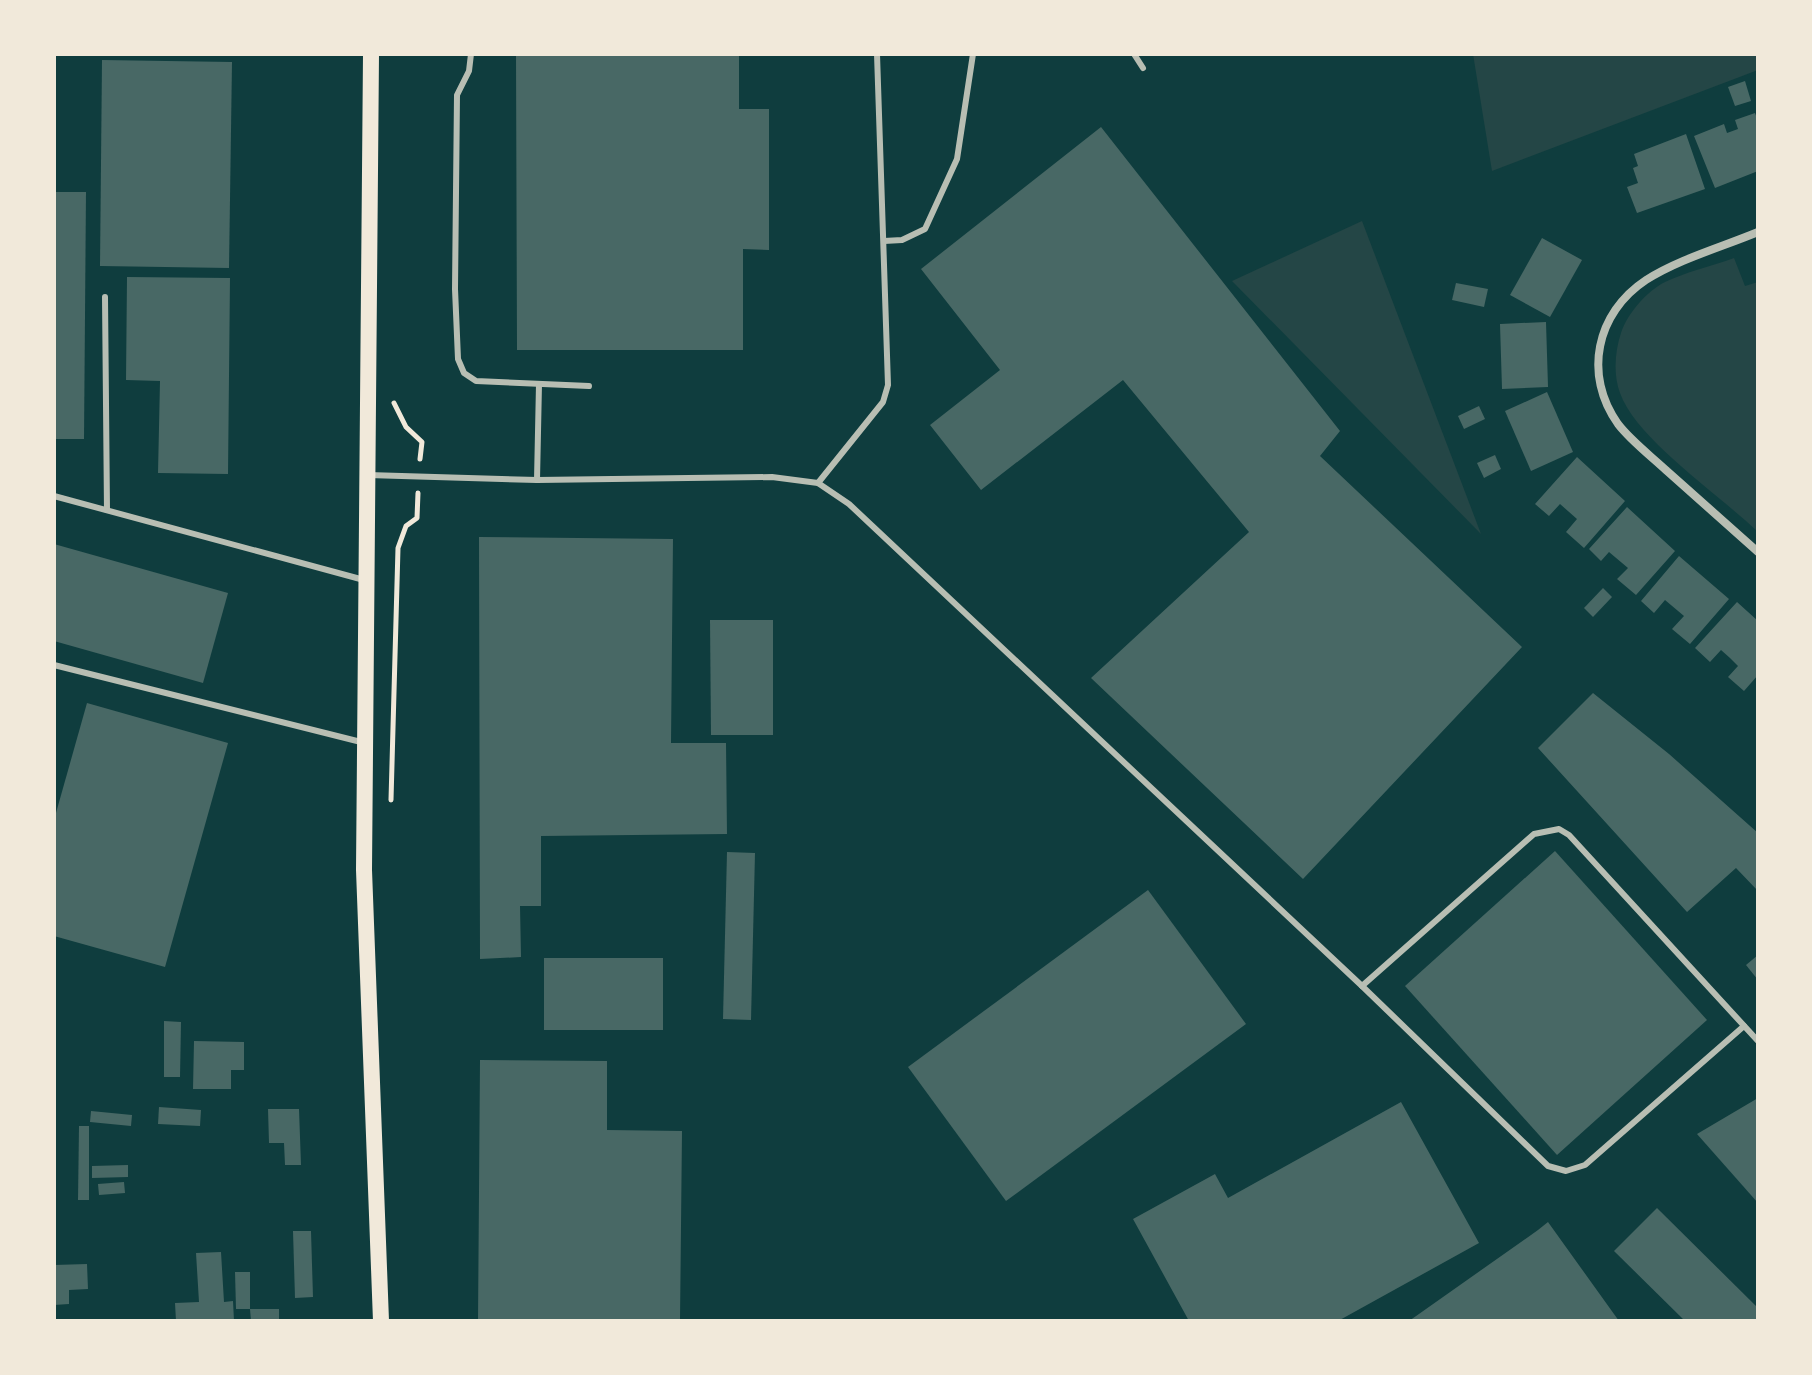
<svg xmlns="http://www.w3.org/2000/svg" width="1812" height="1375" viewBox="0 0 1812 1375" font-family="'Fira Sans',sans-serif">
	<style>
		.green { fill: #244646 }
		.building { fill: #486865 }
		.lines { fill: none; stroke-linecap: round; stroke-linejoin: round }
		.path { stroke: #f1e9da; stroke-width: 5 }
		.service { stroke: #b8beb3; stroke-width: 6 }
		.minor { stroke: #b8beb3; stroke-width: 8 }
		.secondary { stroke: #f1e9da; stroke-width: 16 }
	</style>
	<rect width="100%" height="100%" fill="#0f3d3e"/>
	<g class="green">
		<polygon points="1473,54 1758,54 1758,70 1492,171"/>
		<polygon points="1362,221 1481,534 1232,281"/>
		<path d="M1734 258 1745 286 1758 282V532C1721 496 1636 439 1620 393 1613 374 1615 351 1621 333 1627 314 1647 291 1665 282 1686 272 1712 266 1734 258Z"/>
	</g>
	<g class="building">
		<polygon points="516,54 739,54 739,109 769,109 769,250 743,249 743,350 517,350"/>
		<polygon points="102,60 232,62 229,268 100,266"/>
		<polygon points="1745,81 1751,101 1735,106 1728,87"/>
		<polygon points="1755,113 1758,121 1758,171 1715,188 1694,136 1724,124 1727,133 1738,129 1735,120"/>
		<polygon points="1101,127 1340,431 1320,456 1522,647 1303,879 1091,678 1249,532 1123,380 981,490 930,425 1000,370 921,269"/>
		<polygon points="1686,134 1705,189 1637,213 1627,187 1638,183 1633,168 1638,166 1634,154"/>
		<polygon points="54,192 86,192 84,439 54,439"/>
		<polygon points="1542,238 1582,260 1550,317 1510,295"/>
		<polygon points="127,277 230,278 228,474 158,473 160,381 126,380"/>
		<polygon points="1456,283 1488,289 1484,307 1452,300"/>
		<polygon points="1546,322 1548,387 1502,389 1500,324"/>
		<polygon points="1547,392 1573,452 1531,471 1505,411"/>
		<polygon points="1479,406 1485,419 1464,429 1458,416"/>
		<polygon points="1495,455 1501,469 1484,478 1477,463"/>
		<polygon points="1577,457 1625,501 1584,548 1566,532 1577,519 1560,504 1549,516 1535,504"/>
		<polygon points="1627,507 1675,551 1636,595 1617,579 1628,568 1609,552 1601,561 1589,549"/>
		<polygon points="479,537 673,539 671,743 726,743 727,834 541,836 541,906 520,906 521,957 480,959"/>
		<polygon points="54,544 228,593 203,683 54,641"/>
		<polygon points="1679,556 1729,599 1690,644 1672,629 1684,616 1665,600 1654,613 1641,601"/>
		<polygon points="1603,588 1612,597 1593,617 1584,608"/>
		<polygon points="1737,602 1758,621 1758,675 1744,691 1728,677 1738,666 1730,658 1721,650 1710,662 1695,648"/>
		<polygon points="710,620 773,620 773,735 711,735"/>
		<polygon points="1593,693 1669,754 1758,833 1758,891 1736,868 1687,912 1538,748"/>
		<polygon points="87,703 228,743 165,967 54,936 54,820"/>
		<polygon points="1555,851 1707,1020 1557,1155 1405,986"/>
		<polygon points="727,852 755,853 751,1020 723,1019"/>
		<polygon points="1148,890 1246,1024 1006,1201 908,1067"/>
		<polygon points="1758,955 1758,980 1746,965"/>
		<rect x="544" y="958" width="119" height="72"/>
		<polygon points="164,1021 181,1022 180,1077 164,1077"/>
		<polygon points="194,1041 244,1042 244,1070 231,1070 231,1089 193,1089"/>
		<polygon points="480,1060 607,1061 607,1130 682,1131 680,1321 478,1321"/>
		<polygon points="1758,1098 1758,1203 1697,1134"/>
		<polygon points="1401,1102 1479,1243 1338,1321 1189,1321 1133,1219 1215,1174 1228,1198"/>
		<polygon points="159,1107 201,1110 200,1126 158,1124"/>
		<polygon points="268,1109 299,1109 301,1165 285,1165 284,1143 269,1143"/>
		<polygon points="91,1111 132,1115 131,1126 90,1122"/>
		<polygon points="79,1126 89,1126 89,1200 78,1200"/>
		<polygon points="128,1165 128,1177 92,1178 92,1166"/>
		<polygon points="124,1182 125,1193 99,1195 98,1184"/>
		<polygon points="1657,1208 1758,1308 1758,1321 1685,1321 1614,1251"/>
		<polygon points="1548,1222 1619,1321 1409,1321 1538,1230"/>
		<polygon points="293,1231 311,1231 313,1297 295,1298"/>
		<polygon points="221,1252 224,1302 233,1301 234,1321 176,1321 175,1303 199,1302 196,1253"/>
		<polygon points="87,1264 88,1289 69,1290 69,1304 54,1305 54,1265"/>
		<polygon points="235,1272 250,1272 250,1309 236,1309"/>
		<polygon points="250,1309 279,1309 279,1321 251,1321"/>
	</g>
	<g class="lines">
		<g class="path">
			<polyline points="394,403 406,427 422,442 420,459"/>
			<polyline points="391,800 398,548 406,526 417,518 418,493"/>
		</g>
		<g class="service">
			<polyline points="471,54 469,71 457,95 455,289 458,359 464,373 476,381 589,386"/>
			<polyline points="1134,54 1143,68"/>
			<polyline points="884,241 902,240 925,229 957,159 973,54"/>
			<polyline points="105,297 107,510"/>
			<polyline points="368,475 537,480 772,477 818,483 849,504 1362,986 1548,1166 1566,1171 1585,1165 1744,1026"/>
			<polyline points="537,480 539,384"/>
			<polyline points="818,483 883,402 888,385 877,54"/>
			<polyline points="54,496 364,580"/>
			<polyline points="54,665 365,743"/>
			<polyline points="1362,986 1534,834 1559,829 1569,835 1758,1041"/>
		</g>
		<path class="minor" d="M1758 232C1722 247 1679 259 1646 280 1596 313 1583 375 1618 424 1631 441 1651 456 1667 471 1697 498 1728 525 1758 552"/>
		<polyline class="secondary" points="371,54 364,870 381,1321"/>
	</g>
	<rect width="1812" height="1375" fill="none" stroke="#f1e9da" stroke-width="112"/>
</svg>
